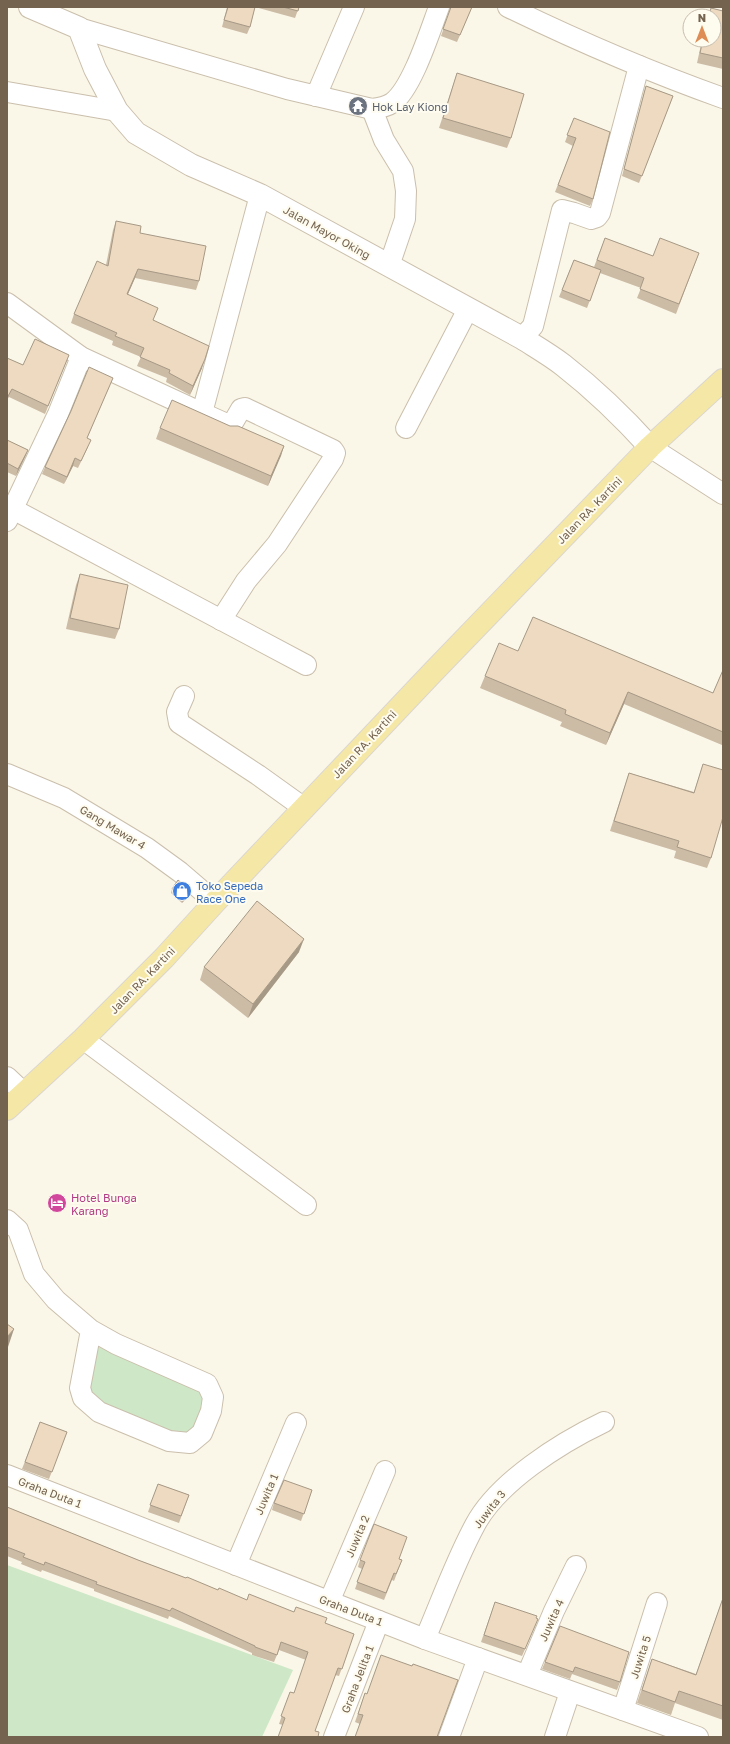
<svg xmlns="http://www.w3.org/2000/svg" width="730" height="1744" viewBox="0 0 730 1744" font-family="'Golos Text',sans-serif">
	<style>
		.green { fill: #cee8c7 }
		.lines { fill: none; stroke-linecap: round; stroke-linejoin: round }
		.minor-casing { stroke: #cabfac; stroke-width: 22 }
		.tertiary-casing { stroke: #cabfac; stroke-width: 24 }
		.primary-casing { stroke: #dbd6d1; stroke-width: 24 }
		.minor { stroke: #fff; stroke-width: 20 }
		.tertiary { stroke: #fff; stroke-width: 22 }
		.primary { stroke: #f5e7a5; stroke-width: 22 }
		.wall { fill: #ccbba5 }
		.shaded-wall { fill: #a69986 }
		.building { fill: #eddac0; stroke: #a69986 }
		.labels { text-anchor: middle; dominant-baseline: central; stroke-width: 4; stroke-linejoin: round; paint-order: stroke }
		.worship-label { font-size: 11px; fill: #5b616d; stroke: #fefbef; text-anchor: start }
		.street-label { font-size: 11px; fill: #74634e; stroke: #fefbef }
		.shop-label { font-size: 11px; fill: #366cbe; stroke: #fefbef; text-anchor: start }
		.hotel-label { font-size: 11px; fill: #b23c85; stroke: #fefbef; text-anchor: start }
	</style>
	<rect width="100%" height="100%" fill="#fbf7e8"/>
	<g class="green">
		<polygon points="91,1330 213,1397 190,1443 83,1398"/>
		<polygon points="7,1565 293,1670 262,1737 7,1737"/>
	</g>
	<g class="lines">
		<defs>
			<g id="minor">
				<path d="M508 7C578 41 650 72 723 98"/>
				<path d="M79 28 287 89 372 109C379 108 386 107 392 103 412 89 430 31 439 7"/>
				<polyline points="7,92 117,111"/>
				<polyline points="316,96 354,7"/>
				<polyline points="372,109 384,140 403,171 406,191 405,219 389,266"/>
				<polyline points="7,303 81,357 202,413 260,195"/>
				<polyline points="522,338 533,326 562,210 574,213 591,219 597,217 600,213 639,66"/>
				<polyline points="202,413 231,426 241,409 245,408 333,450 335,453 333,459 277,544 246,581 221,620"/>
				<polyline points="406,428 468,309"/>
				<polyline points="650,447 723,494"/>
				<polyline points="7,506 306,665"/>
				<polyline points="7,521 58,414 81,357"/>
				<polyline points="184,696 177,712 179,723 258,775 304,808"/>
				<polyline points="7,774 64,798 147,848 180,872 215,902"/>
				<polyline points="83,1039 306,1205"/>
				<polyline points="7,1077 24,1093"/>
				<polyline points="7,1220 18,1230 34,1274 56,1300 91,1330 116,1344 207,1384 213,1397 211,1411 202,1433 190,1443 169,1441 99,1412 83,1398 80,1388 91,1330"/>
				<polyline points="7,1475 425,1639 698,1737"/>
				<polyline points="236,1565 296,1423"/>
				<polyline points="329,1602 385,1471"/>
				<path d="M425 1639C441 1602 455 1562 475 1525 498 1482 560 1443 604 1422"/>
				<polyline points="527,1675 554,1611 576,1566"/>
				<polyline points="623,1710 657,1603"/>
				<polyline points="334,1737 379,1621"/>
				<polyline points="449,1737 478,1658"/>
				<polyline points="555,1737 570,1692"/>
			</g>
			<path id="tertiary" d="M30 7 79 28 95 69 117 111 136 133 191 165 260 195 522 338C536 347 550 355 563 365 595 390 623 417 650 447"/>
			<polyline id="primary" points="7,1109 83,1039 164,958 215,902 433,672 650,447 723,380"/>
		</defs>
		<use href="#minor" class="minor-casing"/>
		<use href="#tertiary" class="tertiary-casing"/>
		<use href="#primary" class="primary-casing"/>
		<use href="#minor" class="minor"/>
		<use href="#tertiary" class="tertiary"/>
		<use href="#primary" class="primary"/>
	</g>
	<g class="wall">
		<polygon points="227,7 255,7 250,27 247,34 222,27"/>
		<polygon points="255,7 299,7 295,18"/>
		<polygon points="450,7 472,7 457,42 441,36 450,11"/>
		<polygon points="711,8 723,11 723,69 697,63 702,40 714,40 714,16 708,16"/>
		<polygon points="457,73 511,138 507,148 439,128"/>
		<polygon points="646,86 673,96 639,183 622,176 644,93"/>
		<polygon points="574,118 593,199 590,206 555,192 573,146 565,142"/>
		<polygon points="116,221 140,233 199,281 196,290 135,278 128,294 202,368 190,395 166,382 167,378 137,366 141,357 112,345 113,341 71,323 74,314 106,265 113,230"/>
		<polygon points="605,238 653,256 699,253 676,314 637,298 641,288 600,273 587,308 559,297 574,260 594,267"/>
		<polygon points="69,355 45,414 9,397 7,400 7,358 23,365"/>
		<polygon points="110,385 87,438 88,447 78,468 73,466 64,484 42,474 45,467"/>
		<polygon points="230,426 284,446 268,486 156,439 160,428"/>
		<polygon points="7,440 28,450 25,457 16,476 7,472"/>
		<polygon points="80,574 119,629 115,639 66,629 76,585"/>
		<polygon points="518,651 713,693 723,670 723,743 722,745 624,704 606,745 560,726 562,722 480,688 485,676"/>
		<polygon points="703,764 711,858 707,868 674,858 676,851 610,831 629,773 694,792"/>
		<polygon points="172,889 191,891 189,895 182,903 171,893"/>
		<polygon points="299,952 248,1018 200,980 204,967"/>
		<polygon points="40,1422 67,1432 49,1479 22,1469"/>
		<polygon points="158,1484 189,1495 179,1523 148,1512"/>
		<polygon points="312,1490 301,1521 272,1510 274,1503"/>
		<polygon points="7,1507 138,1560 218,1590 247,1600 294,1612 354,1634 339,1676 335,1675 283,1725 279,1724 290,1692 294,1693 306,1660 279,1650 274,1662 252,1655 252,1653 169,1616 168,1619 94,1591 94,1589 42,1570 41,1572 21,1564 22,1562 7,1556"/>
		<polygon points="399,1559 402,1560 394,1581 392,1580 384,1600 355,1589 362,1569 358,1567 360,1560"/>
		<polygon points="723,1598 723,1720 675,1703 671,1715 637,1703 652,1659 696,1674"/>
		<polygon points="495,1602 538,1619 522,1656 481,1642"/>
		<polygon points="560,1626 620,1682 617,1690 572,1674 570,1679 542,1669"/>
		<polygon points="365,1693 437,1737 360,1724 355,1722"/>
	</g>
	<g class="shaded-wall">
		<polygon points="138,269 135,278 124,303 127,294"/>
		<polygon points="205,359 202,368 190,395 193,386"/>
		<polygon points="284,446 281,456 268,486 271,476"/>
		<polygon points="28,450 25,457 16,476 18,469"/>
		<polygon points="75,458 73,466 64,484 67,477"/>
		<polygon points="628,692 624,704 606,745 610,733"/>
		<polygon points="191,891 189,895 182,903 184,899"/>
		<polygon points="304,939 299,952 248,1018 253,1004"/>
		<polygon points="14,1329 8,1347 7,1347 7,1337"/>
	</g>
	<g class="building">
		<polygon points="228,7 255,7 250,27 224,20"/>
		<polygon points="283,7 299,7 298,11"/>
		<polygon points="451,7 472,7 460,35 443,29"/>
		<polygon points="711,8 723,11 723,58 700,53 703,40 714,40 714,16 709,16"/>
		<polygon points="457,73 524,94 511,138 443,118"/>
		<polygon points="646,86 673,96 642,176 624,169"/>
		<polygon points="574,118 610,132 593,199 558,185 576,138 567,135"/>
		<polygon points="116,221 141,226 140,233 206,246 199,281 138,269 127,294 158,308 153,320 209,346 205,359 193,386 169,373 170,370 140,357 144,348 115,336 117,333 74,314 97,261 108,266"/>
		<polygon points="605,238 653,256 660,238 699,253 679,304 640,289 644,278 597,260"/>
		<polygon points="574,260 601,270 590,301 562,290"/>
		<polygon points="35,339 69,355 48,406 12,389 7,398 7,358 23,365"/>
		<polygon points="89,367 113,378 87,438 91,440 81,461 75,458 67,477 45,467 71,411"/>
		<polygon points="172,400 230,426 238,426 284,446 271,476 160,428"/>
		<polygon points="7,440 28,450 18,469 7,463"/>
		<polygon points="80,574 128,585 119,629 70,618"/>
		<polygon points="533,617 713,693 723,670 723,732 628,692 610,733 565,714 566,710 485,676 499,643 518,651"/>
		<polygon points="703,764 723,770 723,817 711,858 677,847 679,841 614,821 629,773 694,793"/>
		<polygon points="178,880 191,891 184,899 172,889"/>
		<polygon points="257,901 304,939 253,1004 204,967"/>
		<polygon points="7,1324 14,1329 7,1337"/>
		<polygon points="40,1422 67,1432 52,1472 25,1462"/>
		<polygon points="284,1480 312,1490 304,1514 274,1503"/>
		<polygon points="158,1484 189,1495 181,1516 150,1505"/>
		<polygon points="7,1507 138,1560 186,1578 187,1577 218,1590 219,1588 247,1600 249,1594 294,1612 296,1607 327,1618 325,1623 354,1634 342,1669 338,1668 315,1731 319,1732 318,1737 278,1737 285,1718 281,1716 290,1692 294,1693 308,1652 281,1642 277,1655 255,1647 255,1646 172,1608 170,1611 96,1584 97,1582 45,1562 44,1565 23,1557 25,1554 7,1547"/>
		<polygon points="374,1524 407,1537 399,1559 402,1560 396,1574 394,1573 386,1593 357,1582 365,1562 360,1560"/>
		<polygon points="723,1598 723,1706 679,1691 675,1702 642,1690 652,1659 696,1675"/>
		<polygon points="495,1602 537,1616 536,1618 538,1619 525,1649 484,1635"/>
		<polygon points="560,1626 629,1652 620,1682 575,1667 573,1672 545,1662"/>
		<polygon points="381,1655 412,1666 413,1664 458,1680 437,1737 355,1737 363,1715 358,1714 365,1693 367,1694"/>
	</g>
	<defs>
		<symbol id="temple-disc" viewBox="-11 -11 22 22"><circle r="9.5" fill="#6b7280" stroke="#fefbef"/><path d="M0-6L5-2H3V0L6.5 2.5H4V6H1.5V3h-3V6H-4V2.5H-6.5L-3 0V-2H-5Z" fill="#fff"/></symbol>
		<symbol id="shop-disc" viewBox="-11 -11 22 22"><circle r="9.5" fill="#3f7fe0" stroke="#fefbef"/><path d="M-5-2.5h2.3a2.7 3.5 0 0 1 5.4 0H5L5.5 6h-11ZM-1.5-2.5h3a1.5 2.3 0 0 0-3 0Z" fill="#fff"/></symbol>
		<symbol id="hotel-disc" viewBox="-11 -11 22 22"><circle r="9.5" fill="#d1479c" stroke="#fefbef"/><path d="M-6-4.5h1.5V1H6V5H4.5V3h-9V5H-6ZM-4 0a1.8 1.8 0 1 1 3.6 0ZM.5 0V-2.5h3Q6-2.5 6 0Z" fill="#fff"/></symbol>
	</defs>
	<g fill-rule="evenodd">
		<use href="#temple-disc" x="347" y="95" width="22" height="22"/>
		<use href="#shop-disc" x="171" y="880" width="22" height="22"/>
		<use href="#hotel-disc" x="46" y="1192" width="22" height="22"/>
	</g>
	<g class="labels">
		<g class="worship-label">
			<text x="372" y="106">Hok Lay Kiong</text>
		</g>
		<g class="street-label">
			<text transform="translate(327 232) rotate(29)">Jalan Mayor Oking</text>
			<text transform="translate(589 510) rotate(-46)">Jalan RA. Kartini</text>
			<text transform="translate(364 744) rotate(-47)">Jalan RA. Kartini</text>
			<text transform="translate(113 827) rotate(31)">Gang Mawar 4</text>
			<text transform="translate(142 980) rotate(-46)">Jalan RA. Kartini</text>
			<text transform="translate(50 1492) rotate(21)">Graha Duta 1</text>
			<text transform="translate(266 1494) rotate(-67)">Juwita 1</text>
			<text transform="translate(489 1509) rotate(-52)">Juwita 3</text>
			<text transform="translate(357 1536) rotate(-67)">Juwita 2</text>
			<text transform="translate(351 1610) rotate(21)">Graha Duta 1</text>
			<text transform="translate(551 1620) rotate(-66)">Juwita 4</text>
			<text transform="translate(640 1657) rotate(-72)">Juwita 5</text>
			<text transform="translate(357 1679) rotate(-69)">Graha Jelita 1</text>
		</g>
		<g class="shop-label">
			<text x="196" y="885">Toko Sepeda<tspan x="196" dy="13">Race One</tspan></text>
		</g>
		<g class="hotel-label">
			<text x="71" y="1197">Hotel Bunga<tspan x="71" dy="13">Karang</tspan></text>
		</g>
	</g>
	<rect width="730" height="1744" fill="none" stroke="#74634e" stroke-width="16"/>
	<g transform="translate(702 28)"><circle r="19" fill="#fefbef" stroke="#c7beaf"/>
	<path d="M0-3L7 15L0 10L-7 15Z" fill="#dd8d55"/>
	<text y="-6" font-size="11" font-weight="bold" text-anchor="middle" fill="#74634e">N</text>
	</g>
</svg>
